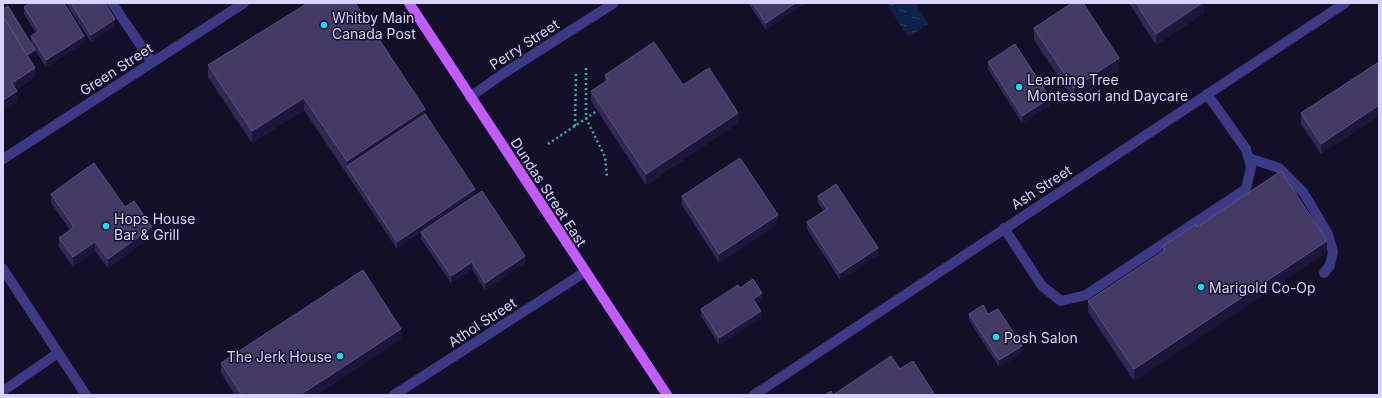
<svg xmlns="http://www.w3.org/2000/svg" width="1382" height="398" viewBox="0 0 1382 398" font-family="Inter,sans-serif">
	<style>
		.water { fill: url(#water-ripples) }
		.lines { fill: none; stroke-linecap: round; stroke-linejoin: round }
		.path { stroke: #2fb8b0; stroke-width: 2.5; stroke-dasharray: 2 3; stroke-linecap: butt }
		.service { stroke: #3d3a85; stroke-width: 10 }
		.minor { stroke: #3d3a85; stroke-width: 10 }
		.primary { stroke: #c25bff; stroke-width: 10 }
		.wall { fill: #312854 }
		.shaded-wall { fill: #1d163a }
		.building { fill: #433a66; stroke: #5a527e }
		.poi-dot { fill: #00e5ff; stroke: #130f26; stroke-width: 1.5 }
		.labels { text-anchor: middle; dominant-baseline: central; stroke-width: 3; stroke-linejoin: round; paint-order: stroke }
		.poi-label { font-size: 14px; fill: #d9d4ff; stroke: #130f26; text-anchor: start }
		.street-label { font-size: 14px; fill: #d9d4ff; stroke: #130f26 }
	</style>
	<defs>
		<pattern id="water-ripples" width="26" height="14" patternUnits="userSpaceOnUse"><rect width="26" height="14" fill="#0c2248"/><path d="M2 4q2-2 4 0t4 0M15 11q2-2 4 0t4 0" fill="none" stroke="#2f4163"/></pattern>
	</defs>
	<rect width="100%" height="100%" fill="#130f26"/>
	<polygon class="water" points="886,3 915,3 928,24 908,37"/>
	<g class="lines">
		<g class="path">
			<polyline points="586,68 586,118 605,157 607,177"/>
			<polyline points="575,126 576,74"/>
			<polyline points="548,144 597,111"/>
		</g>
		<g class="service">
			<polyline points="112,3 152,62"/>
			<polyline points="1249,158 1279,168 1303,192 1328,234 1333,252 1330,265 1324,273"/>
			<polyline points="1004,228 1042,286 1061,301 1086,295 1246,189 1251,167 1246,149 1207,94"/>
			<polyline points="3,391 58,353"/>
		</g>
		<g class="minor">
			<polyline points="470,97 504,73 614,3"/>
			<polyline points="3,159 244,3"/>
			<polyline points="3,269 86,395"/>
			<polyline points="394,395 585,272"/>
			<polyline points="754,395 1345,3"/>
		</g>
		<polyline class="primary" points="409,3 667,395"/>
	</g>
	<g class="wall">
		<polygon points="66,3 105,3 115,26 91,42"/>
		<polygon points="748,3 805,3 766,30"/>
		<polygon points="1129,3 1204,3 1204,13 1156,45"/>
		<polygon points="24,7 84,43 46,67 35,50 35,53 29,57 35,77 16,90 17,100 3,109 31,43 31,36 36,33 24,14"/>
		<polygon points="1034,28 1119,70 1074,100 1034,40"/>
		<polygon points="988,62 1050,105 1022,123 988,69"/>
		<polygon points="1379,62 1321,154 1301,124 1301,113"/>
		<polygon points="208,65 425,114 475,196 525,263 485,290 472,269 451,283 421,239 421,232 397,249 304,110 252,143 208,77"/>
		<polygon points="605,75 683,85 738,123 646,185 591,101 591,91 605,82"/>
		<polygon points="51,194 125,207 152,236 108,268 95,251 73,267 59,247 59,238 70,230 51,203"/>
		<polygon points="682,196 778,224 719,263 682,205"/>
		<polygon points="818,196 878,255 840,280 807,229 807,222 824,211 818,203"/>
		<polygon points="1162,247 1327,252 1134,381 1088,312 1088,301 1162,252"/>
		<polygon points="740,288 762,300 757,304 761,318 719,345 701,316 701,309"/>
		<polygon points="969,314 988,314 1022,353 999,367 969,320"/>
		<polygon points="401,339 316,395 235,395 221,373 221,363"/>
	</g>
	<g class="shaded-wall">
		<polygon points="795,3 805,3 766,30 766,23"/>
		<polygon points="1202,3 1204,3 1204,13 1156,45 1156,34"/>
		<polygon points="115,19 115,26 91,42 91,35"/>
		<polygon points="84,36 84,43 46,67 46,60"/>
		<polygon points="35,50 35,53 24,60 24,56"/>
		<polygon points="1119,58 1119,70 1074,100 1074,88"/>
		<polygon points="35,68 35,77 12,92 12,83"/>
		<polygon points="17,91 17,100 3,109 3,100"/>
		<polygon points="304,98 304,110 252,143 252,131"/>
		<polygon points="1050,98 1050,105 1022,123 1022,116"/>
		<polygon points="1379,105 1379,116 1321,154 1321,144"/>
		<polygon points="425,109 425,121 347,166 347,161"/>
		<polygon points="738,113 738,123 646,185 646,174"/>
		<polygon points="475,189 475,196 397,249 397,242"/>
		<polygon points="778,215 778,224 719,263 719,254"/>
		<polygon points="152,227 152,236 108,268 108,259"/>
		<polygon points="1327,241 1327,252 1134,381 1134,369"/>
		<polygon points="95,242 95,251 73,267 73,257"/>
		<polygon points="878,248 878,255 840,280 840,273"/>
		<polygon points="525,256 525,263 485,290 485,283"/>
		<polygon points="472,262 472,269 451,283 451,276"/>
		<polygon points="762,293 762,300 753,306 753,299"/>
		<polygon points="761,311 761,318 719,345 719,338"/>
		<polygon points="401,329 401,339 316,395 300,395"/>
		<polygon points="1022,346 1022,353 999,367 999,360"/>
	</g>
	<g class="building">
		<polygon points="30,3 64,3 84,36 46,60 31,36 39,31 24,7"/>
		<polygon points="71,3 105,3 115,19 91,35"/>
		<polygon points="308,3 355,3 425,109 347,161 304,98 252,131 208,65"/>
		<polygon points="752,3 795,3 766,23"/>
		<polygon points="1072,3 1083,3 1119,58 1074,88 1034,28"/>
		<polygon points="1136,3 1202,3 1156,34"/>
		<polygon points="8,6 35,50 27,55 4,18 3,18 3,9"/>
		<polygon points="3,18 4,18 35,68 12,83 17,91 3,100"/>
		<polygon points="654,42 683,85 709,68 738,113 646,174 591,91 608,80 605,75"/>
		<polygon points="1015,44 1050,98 1022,116 988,62"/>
		<polygon points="1379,62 1379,105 1321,144 1301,113"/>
		<polygon points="425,114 475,189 397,242 347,166"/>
		<polygon points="740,158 778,215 719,254 682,196"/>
		<polygon points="94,163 125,207 134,201 152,227 108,259 95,242 73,257 59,238 74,227 51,194"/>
		<polygon points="1281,171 1327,241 1134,369 1088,301 1165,250 1162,247 1196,224 1197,227"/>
		<polygon points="836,184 878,248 840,273 807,222 827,209 818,196"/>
		<polygon points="482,191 525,256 485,283 472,262 451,276 421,232"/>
		<polygon points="363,270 401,329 300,395 242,395 221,363"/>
		<polygon points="753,279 762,293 753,299 761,311 719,338 701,309 738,285 740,288"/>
		<polygon points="983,305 988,314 998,309 1022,346 999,360 969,314"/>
		<polygon points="891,356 900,369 913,361 935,395 833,395"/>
		<polygon points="831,391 833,395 825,395"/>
	</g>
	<g class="poi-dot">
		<circle cx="324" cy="25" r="4"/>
		<circle cx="1019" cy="87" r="4"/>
		<circle cx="106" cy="226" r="4"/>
		<circle cx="1201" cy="287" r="4"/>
		<circle cx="996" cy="337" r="4"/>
		<circle cx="340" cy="356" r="4"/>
	</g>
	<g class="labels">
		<g class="poi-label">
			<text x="332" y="17">Whitby Main<tspan x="332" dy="16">Canada Post</tspan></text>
			<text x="1027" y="79">Learning Tree<tspan x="1027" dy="16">Montessori and Daycare</tspan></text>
			<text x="114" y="218">Hops House<tspan x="114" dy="16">Bar &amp; Grill</tspan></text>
			<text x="1209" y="287">Marigold Co-Op</text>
			<text x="1004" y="337">Posh Salon</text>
			<text x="332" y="356" text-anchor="end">The Jerk House</text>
		</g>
		<g class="street-label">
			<text transform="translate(524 44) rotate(-33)">Perry Street</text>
			<text transform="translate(116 69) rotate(-33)">Green Street</text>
			<text transform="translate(1041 187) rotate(-33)">Ash Street</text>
			<text transform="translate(549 192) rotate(57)">Dundas Street East</text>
			<text transform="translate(482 322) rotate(-33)">Athol Street</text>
		</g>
	</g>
	<rect width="1382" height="398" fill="none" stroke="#d9d4ff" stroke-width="8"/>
</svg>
